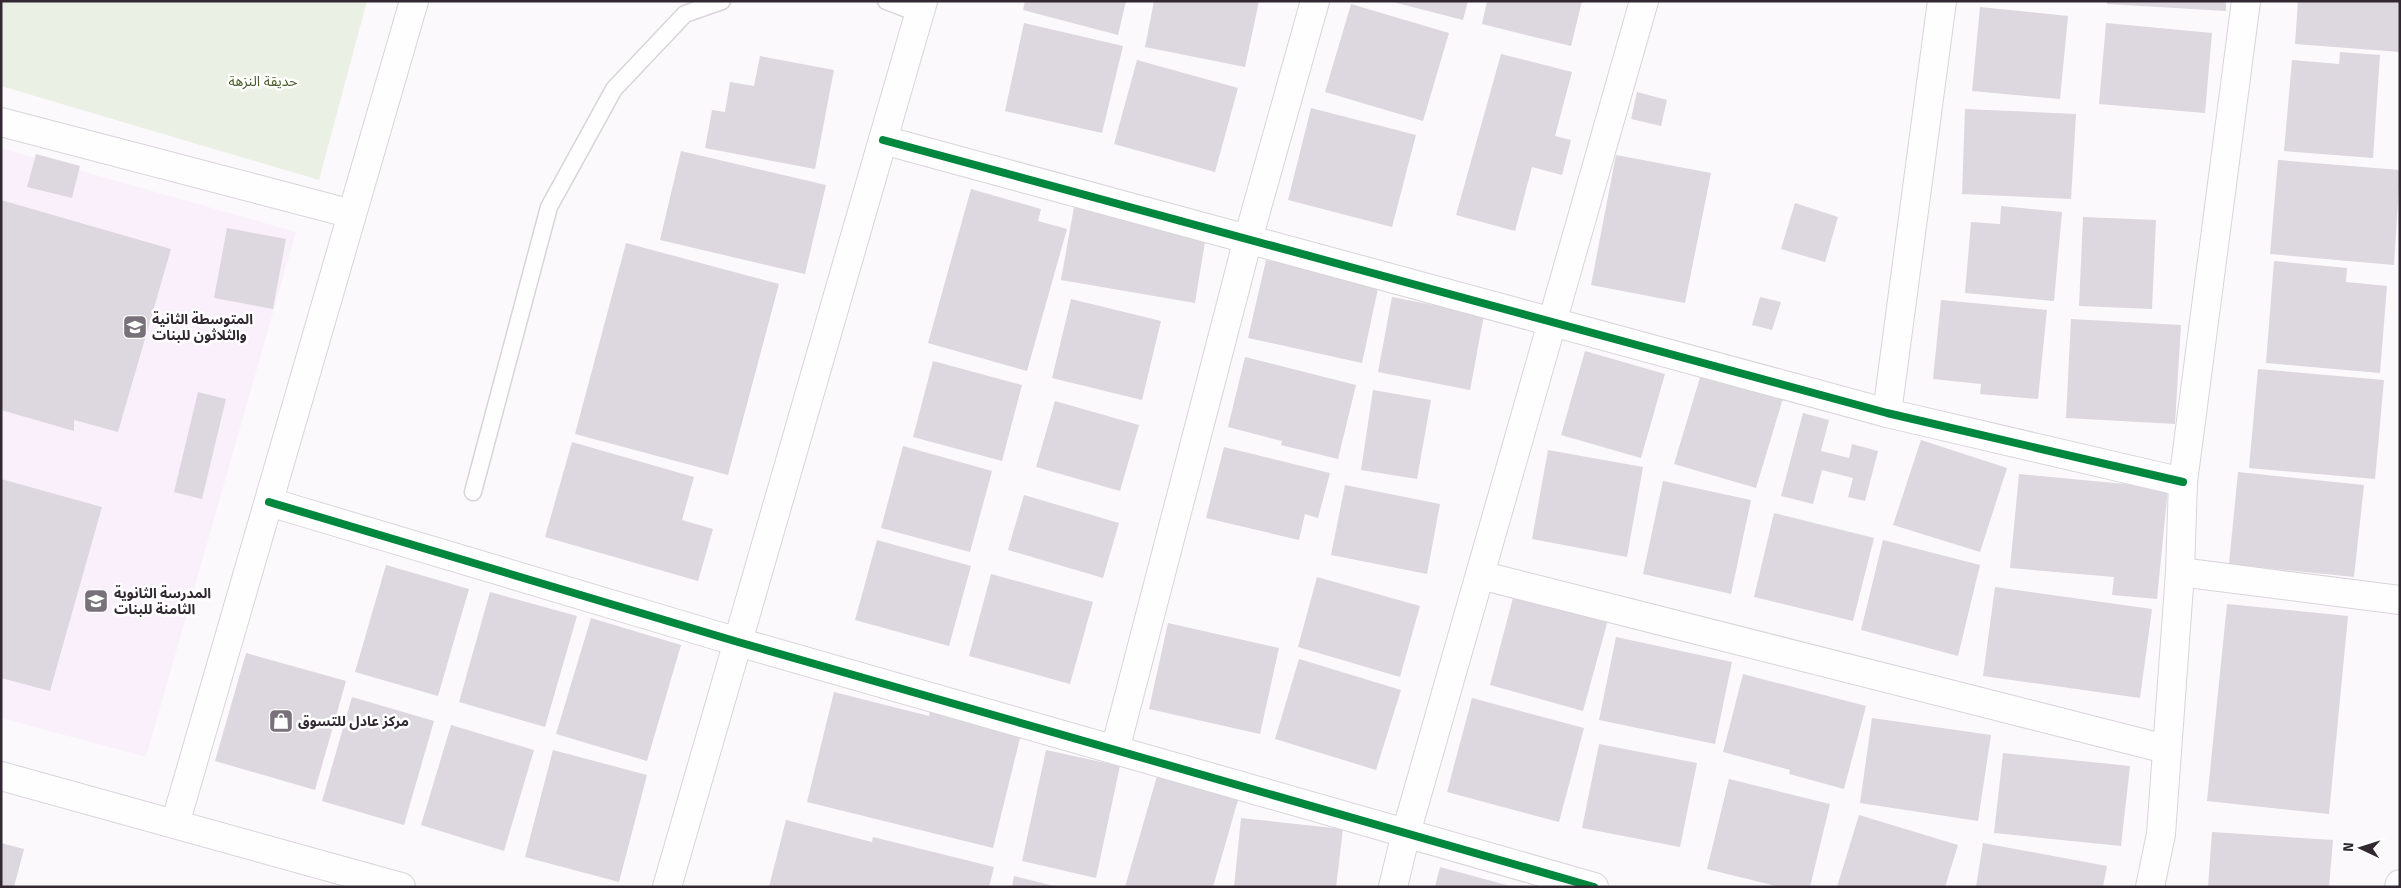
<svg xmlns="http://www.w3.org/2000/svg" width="2401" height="888" viewBox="0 0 2401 888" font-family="'Fira Sans','Noto Sans Arabic',sans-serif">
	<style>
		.built { fill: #faf0fc }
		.park { fill: #eaf0e3 }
		.building { fill: #ddd7df }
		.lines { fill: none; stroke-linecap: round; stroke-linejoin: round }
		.lane-casing { stroke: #d9d4da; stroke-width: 19 }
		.street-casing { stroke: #d9d4da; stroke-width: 30 }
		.secondary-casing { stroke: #d9d4da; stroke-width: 30 }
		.lane { stroke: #fefeff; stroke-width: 16 }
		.street { stroke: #fefeff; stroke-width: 28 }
		.secondary { stroke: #fefeff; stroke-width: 28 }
		.cycleway-casing { stroke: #fff; stroke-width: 11 }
		.cycleway { stroke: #00873e; stroke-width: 8 }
		.labels { text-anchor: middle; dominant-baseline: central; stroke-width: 5; stroke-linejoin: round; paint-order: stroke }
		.park-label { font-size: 14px; fill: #495c29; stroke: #fff }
		.poi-label { font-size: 14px; font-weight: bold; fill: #312832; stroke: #fff; text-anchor: start }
	</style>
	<rect width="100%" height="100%" fill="#fbf9fc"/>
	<polygon class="built" points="1,148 296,232 146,757 1,718"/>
	<polygon class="park" points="1,1 367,1 319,180 1,86"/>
	<g class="building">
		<polygon points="1025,1 1126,1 1118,35 1023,10"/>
		<polygon points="1154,1 1259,1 1245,67 1145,47"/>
		<polygon points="1389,1 1468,1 1463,20"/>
		<polygon points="1487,1 1582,1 1571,46 1482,24"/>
		<polygon points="2107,1 2226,1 2226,11 2107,4"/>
		<polygon points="2298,1 2400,1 2400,52 2295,44"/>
		<polygon points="1351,4 1449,33 1423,121 1325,92"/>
		<polygon points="1980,7 2068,16 2060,99 1972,91"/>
		<polygon points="1024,23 1123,46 1102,133 1005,111"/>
		<polygon points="2106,23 2212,33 2205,113 2099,104"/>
		<polygon points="2340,52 2380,55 2373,158 2284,151 2292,60 2339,64"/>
		<polygon points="1501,54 1572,72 1555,136 1571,140 1562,175 1532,167 1515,231 1456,215"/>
		<polygon points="760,56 834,70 815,169 705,148 712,110 725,112 730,82 754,86"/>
		<polygon points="1137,60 1238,88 1215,172 1114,144"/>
		<polygon points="1637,92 1667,100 1661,126 1631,119"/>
		<polygon points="1311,108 1416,135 1392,227 1288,200"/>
		<polygon points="1965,109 2076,114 2071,199 1962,194"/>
		<polygon points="681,151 826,185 805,274 660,240"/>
		<polygon points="36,154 80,166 72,198 27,187"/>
		<polygon points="1616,155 1711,173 1685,303 1591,285"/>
		<polygon points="2278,160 2400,170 2394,265 2270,254"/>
		<polygon points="971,189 1041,209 1038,221 1067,229 1027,371 928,343"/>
		<polygon points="1077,190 1207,229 1195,303 1061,280"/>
		<polygon points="1,200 171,249 118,432 74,420 74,431 1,410"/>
		<polygon points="1795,203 1838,217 1825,262 1781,249"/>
		<polygon points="2001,206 2062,212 2054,301 1965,293 1971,222 2000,224"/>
		<polygon points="2083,217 2156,220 2152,309 2079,306"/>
		<polygon points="227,228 286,239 273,309 214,298"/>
		<polygon points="626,243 779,284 728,475 575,434"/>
		<polygon points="1266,260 1379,284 1362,363 1248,338"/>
		<polygon points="2274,261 2347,268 2346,282 2387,286 2380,373 2266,363"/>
		<polygon points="1392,297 1484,315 1470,390 1378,372"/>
		<polygon points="1760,297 1781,302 1772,330 1752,325"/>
		<polygon points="1071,299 1161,321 1142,400 1052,378"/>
		<polygon points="1941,300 2047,310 2038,399 1980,394 1981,384 1933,379"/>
		<polygon points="2071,319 2181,325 2175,424 2066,418"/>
		<polygon points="1585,351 1665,374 1641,458 1561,435"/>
		<polygon points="1245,357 1356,385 1338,459 1281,445 1282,441 1228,427"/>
		<polygon points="933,361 1022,385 1002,461 913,437"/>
		<polygon points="2258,369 2384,380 2375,479 2249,468"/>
		<polygon points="1702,371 1784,395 1756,488 1674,464"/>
		<polygon points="1373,390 1431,400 1417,479 1361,470"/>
		<polygon points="198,392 226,399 202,499 174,492"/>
		<polygon points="1055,401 1139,425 1120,491 1036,467"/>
		<polygon points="1803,413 1829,420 1821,451 1849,458 1852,444 1878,451 1865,501 1848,497 1853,478 1822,470 1813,504 1781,496"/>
		<polygon points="1921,440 2007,468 1980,552 1893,525"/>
		<polygon points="572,442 694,477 682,520 713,529 698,581 545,537"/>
		<polygon points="903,446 992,471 970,552 881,528"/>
		<polygon points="1224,447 1330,473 1318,518 1305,514 1299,540 1206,518"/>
		<polygon points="1548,450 1643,467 1627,557 1532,539"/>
		<polygon points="2238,472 2364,485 2354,577 2229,564"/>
		<polygon points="2019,474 2168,488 2157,599 2112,595 2114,577 2010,568"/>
		<polygon points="1,479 102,507 50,691 1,678"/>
		<polygon points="1663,481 1751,500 1731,594 1643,574"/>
		<polygon points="1345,485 1440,504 1427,574 1331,555"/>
		<polygon points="1024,495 1119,523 1103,578 1008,550"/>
		<polygon points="1774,513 1874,538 1853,621 1754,597"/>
		<polygon points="877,540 971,566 949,646 855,620"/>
		<polygon points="1883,540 1980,565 1958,656 1861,630"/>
		<polygon points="386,565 469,589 438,696 355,672"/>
		<polygon points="991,574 1093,602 1070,684 969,656"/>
		<polygon points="1317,577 1420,606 1400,677 1298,647"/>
		<polygon points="1995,587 2152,609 2140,698 1983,676"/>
		<polygon points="490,592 577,616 545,727 459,702"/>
		<polygon points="1514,594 1608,620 1583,711 1490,685"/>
		<polygon points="2227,604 2348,616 2329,814 2207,801"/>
		<polygon points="591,618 681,645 647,761 556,734"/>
		<polygon points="1168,623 1279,648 1260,734 1149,709"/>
		<polygon points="1616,637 1732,662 1715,744 1599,720"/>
		<polygon points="246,653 346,681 315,790 215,761"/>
		<polygon points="1299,659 1401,690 1376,770 1275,739"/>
		<polygon points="1743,674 1866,706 1844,789 1789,774 1790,770 1723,752"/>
		<polygon points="834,692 929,716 930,711 1021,734 993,848 807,802"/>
		<polygon points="352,697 434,721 404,825 322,801"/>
		<polygon points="1472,698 1584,728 1559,822 1447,792"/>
		<polygon points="1872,718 1991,735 1978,821 1860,803"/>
		<polygon points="451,725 534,750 504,851 421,825"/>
		<polygon points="1599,744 1697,763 1680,847 1582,828"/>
		<polygon points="553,750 647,775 619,882 525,857"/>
		<polygon points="1046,750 1120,766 1096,878 1022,861"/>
		<polygon points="2003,753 2130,766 2121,846 1994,833"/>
		<polygon points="1157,776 1238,800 1213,887 1125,887"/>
		<polygon points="1729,779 1830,804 1810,887 1780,887 1707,869"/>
		<polygon points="1859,815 1958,845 1945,887 1837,887"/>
		<polygon points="1241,818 1343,829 1336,887 1234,887"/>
		<polygon points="786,820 872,842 873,837 994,867 989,887 769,887"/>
		<polygon points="2212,832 2333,840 2329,887 2208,887"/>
		<polygon points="1,843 24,849 14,887 1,887"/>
		<polygon points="1983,843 2107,866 2103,887 1976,887"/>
		<polygon points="1440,867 1510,886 1510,887 1435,887"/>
		<polygon points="1014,876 1054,886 1054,887 1012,887"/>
	</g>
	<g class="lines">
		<defs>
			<g id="lane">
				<polyline points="886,1 920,14"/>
				<polyline points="473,492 549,207 614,89 685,14 722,1"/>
			</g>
			<g id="street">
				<polyline points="1,122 352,214"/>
				<polyline points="883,140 1887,413 2183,482"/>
				<polyline points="1887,413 1942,1"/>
				<polyline points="269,502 738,642 1594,887"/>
				<polyline points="2180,572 2400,600"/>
				<polyline points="1480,575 2166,749"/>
				<polyline points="1115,750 1248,239 1315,1"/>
				<polyline points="1,776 401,887"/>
				<polyline points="175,824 414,1"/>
				<polyline points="667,887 923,1"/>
				<polyline points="1393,887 1406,833 1644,1"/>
				<polyline points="2150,887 2161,834 2180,572 2183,482 2246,1"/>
			</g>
			<polyline id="secondary" points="2399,887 2400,884"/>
		</defs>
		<use href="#lane" class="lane-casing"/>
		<use href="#street" class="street-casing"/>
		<use href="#secondary" class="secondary-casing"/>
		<use href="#lane" class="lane"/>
		<use href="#street" class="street"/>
		<use href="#secondary" class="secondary"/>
		<defs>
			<g id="cycleway">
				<polyline points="883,140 1887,413 2183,482"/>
				<polyline points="269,502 738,642 1594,887"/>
			</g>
		</defs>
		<use href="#cycleway" class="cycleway-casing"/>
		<use href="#cycleway" class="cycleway"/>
	</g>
	<defs>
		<symbol id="school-square" viewBox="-11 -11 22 22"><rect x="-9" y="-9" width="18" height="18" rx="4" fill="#787179" stroke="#fff"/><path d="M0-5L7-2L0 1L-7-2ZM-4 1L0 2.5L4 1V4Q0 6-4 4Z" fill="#fff"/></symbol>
		<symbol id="shop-square" viewBox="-11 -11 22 22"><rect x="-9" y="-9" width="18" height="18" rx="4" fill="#787179" stroke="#fff"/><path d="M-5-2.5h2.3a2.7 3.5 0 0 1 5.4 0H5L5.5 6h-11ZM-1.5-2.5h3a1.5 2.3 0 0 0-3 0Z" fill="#fff"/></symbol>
	</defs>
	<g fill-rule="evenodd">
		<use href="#school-square" x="121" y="313" width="28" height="28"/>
		<use href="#school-square" x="82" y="587" width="28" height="28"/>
		<use href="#shop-square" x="267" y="707" width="28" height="28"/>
	</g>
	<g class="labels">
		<g class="park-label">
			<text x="263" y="81">حديقة النزهة</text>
		</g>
		<g class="poi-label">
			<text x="152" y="319">المتوسطة الثانية<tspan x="152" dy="16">والثلاثون للبنات</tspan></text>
			<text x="114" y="593">المدرسة الثانوية<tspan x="114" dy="16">الثامنة للبنات</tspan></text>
			<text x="298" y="721">مركز عادل للتسوق</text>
		</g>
	</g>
	<rect width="2401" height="888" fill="none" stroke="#312832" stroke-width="5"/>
	<g transform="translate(2361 848) rotate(274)" stroke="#ffffff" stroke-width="4" paint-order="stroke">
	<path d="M0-4L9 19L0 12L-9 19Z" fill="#312832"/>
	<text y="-8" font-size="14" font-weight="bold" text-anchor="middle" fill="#312832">N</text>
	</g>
</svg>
